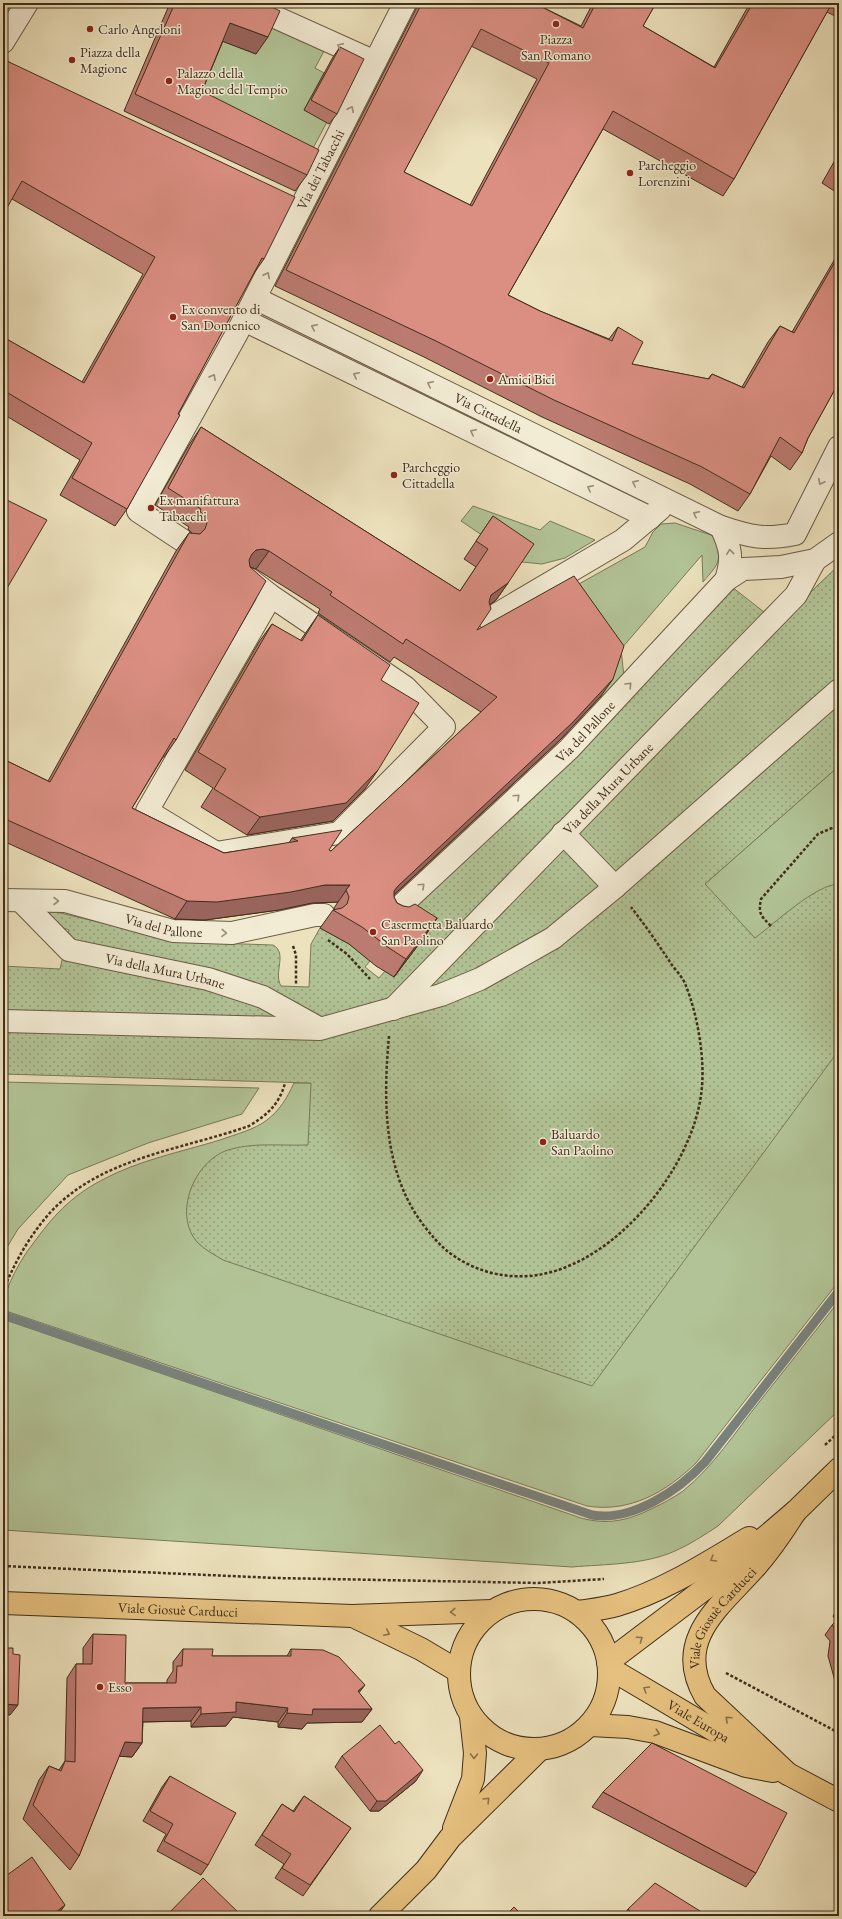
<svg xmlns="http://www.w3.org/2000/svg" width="842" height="1919" viewBox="0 0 842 1919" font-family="'EB Garamond',serif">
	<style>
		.green { fill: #b2c497; stroke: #797959 }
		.park { fill: url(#park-dots); stroke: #797959 }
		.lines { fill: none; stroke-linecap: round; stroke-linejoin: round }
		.stream { stroke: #79827c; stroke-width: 9 }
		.minor-casing { stroke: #6b5b44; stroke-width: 24 }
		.major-casing { stroke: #402e1b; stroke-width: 24 }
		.path { stroke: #402e1b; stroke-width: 2.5; stroke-dasharray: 3 2; stroke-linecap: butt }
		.minor { stroke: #f3ecd5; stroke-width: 22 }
		.major { stroke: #e6c17f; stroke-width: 22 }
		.wall { fill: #bc7b71; stroke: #402e1b; fill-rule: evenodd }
		.shaded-wall { fill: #99645c; stroke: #402e1b }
		.building { fill: #db8f83; stroke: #402e1b; fill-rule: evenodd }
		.oneway { stroke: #9a8d78 }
		.oneway2 { stroke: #8b7048 }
		.poi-dot { fill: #8f2418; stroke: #f3ecd5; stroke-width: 1.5 }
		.labels { text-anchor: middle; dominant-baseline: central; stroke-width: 3; stroke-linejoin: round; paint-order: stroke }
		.poi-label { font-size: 14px; fill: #402e1b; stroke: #f3ecd5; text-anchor: start }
		.street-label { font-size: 14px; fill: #402e1b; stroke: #f3ecd5 }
	</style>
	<defs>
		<pattern id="park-dots" width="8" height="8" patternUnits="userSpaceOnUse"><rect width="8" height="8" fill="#b2c497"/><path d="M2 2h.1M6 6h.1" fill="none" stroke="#92a07a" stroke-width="1.8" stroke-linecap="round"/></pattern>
	</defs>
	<rect width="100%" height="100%" fill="#ede2be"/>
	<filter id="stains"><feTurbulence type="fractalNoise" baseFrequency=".005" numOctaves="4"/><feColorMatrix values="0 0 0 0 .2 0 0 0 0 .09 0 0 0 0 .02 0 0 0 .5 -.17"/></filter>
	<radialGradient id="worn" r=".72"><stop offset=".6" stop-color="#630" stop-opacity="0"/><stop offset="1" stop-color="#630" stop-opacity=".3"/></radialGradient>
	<g class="green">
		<polygon points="269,24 324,51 315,68 324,73 304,110 327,122 304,165 190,108 219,40"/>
		<polygon points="473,506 540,530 550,521 595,540 565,558 542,564 522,562 461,521"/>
		<path d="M675 523 714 536C722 562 720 562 703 582L702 555 621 649 624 677 599 703 612 664 561 594 645 547 653 532 661 524Z"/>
		<path d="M839 766V1281L696 1463C666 1492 630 1513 587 1506L3 1310C3 1291 20 1260 32 1245 53 1216 70 1197 102 1180 139 1160 181 1152 220 1140 236 1134 254 1130 267 1120 280 1110 287 1098 294 1083H311L650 926 705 884Z"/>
		<polygon points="3,1082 259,1088 242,1114 148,1143 68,1175 18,1229 3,1254"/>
		<path d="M839 1301V1410L718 1526C704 1535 691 1544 675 1551 644 1565 606 1564 572 1567L3 1530V1319L581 1518C607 1525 627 1521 651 1509 662 1504 673 1498 683 1491 713 1467 736 1431 760 1401 786 1368 813 1334 839 1301Z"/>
	</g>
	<path class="park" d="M839 565V766L705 884 755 938C774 924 816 884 839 884V1050L592 1386 223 1260C215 1255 205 1250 198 1243 172 1215 194 1161 228 1150 253 1142 282 1146 308 1145L311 1083 3 1074V966L60 969 69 930 50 923 38 912H56L183 942 273 945C288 953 273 973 281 986L309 987 311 944 320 928 349 944 370 961 365 967 379 978 385 971 401 920 732 587 778 623Z"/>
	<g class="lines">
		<path class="stream" d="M3 1315 592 1515C632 1522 679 1490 705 1462L839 1291"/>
		<defs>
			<g id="minor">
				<polyline points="244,3 375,62"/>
				<polyline points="3,42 27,3"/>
				<path id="s1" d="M255 298 721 527C751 537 764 540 795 534L839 447"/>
				<polyline points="244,320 650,518"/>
				<path id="s2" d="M182 540 138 511 236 335 405 3"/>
				<polyline points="249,579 271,596 405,687 444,727 339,833 216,853 147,811 271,596"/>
				<polyline points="726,580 743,569 781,567 815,560 839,543"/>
				<polyline points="489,619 623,540 660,509"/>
				<polyline points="563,833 615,887"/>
				<path id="s3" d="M3 900 65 901 173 931 232 933 315 915H324"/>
				<path id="s4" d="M21 901 69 950 208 979 263 997 317 1027"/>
				<path id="s5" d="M394 912 569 749 726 580C733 558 731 548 721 527"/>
				<path id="s6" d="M393 1009 796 595 815 560"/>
				<polyline points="3,1021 320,1029 441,995 480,979 553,938 615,887 839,690"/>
			</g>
			<g id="major">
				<circle cx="534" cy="1674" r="75"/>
				<path id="s7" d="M3 1603 352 1616 492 1611"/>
				<path d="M577 1612C590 1610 604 1609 617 1605 664 1591 707 1563 749 1538"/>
				<polyline points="355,1617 421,1649 458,1671"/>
				<polyline points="608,1662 707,1587 795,1512 839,1469"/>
				<path id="s8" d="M609 1668 788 1774 839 1801"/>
				<polyline points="590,1725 628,1727 655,1732 746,1766 773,1771"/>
				<path id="s9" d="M788 1774 705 1696C672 1639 722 1605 756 1566 771 1549 783 1531 795 1512"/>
				<polyline points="454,1828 473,1779 475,1753 471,1717"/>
				<polyline points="380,1916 426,1870 450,1838 539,1750"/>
			</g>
		</defs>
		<use href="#minor" class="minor-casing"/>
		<use href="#major" class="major-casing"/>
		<g class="path">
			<path d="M771 926C761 916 758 914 761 899L818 834 839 825"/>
			<polyline points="328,940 347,954 370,979"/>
			<polyline points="293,946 296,955 296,985"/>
			<path d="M389 1036C383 1101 383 1174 425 1227 439 1245 449 1255 470 1265 492 1276 519 1279 543 1274 618 1259 691 1169 701 1095 706 1063 698 1016 686 986 683 977 675 970 670 962 658 944 645 925 631 907"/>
			<path d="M3 1291C14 1264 28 1238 48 1215 98 1158 181 1150 249 1126 267 1115 279 1105 285 1083"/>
			<polyline points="825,1445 839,1432"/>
			<polyline points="3,1566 276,1578 538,1583 604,1579"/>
			<polyline points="726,1673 839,1733"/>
		</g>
		<use href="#minor" class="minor"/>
		<use href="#major" class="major"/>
	</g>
	<g class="wall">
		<polygon points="170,3 264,3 256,54 223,41 202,91 307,175 295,191 124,111"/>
		<path d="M417 3H534L581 26 593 3H656L643 26 714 67 750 3H839V18L827 12 734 179 723 196 603 129 508 295 540 311 609 339 618 327 632 364 708 379 712 374 742 387 768 342 780 326 792 332 839 252V382L808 438 802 453 790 470 771 456 750 494 738 511 690 484 542 417 424 357 275 286 416 9ZM471 46 537 79 470 205 404 172Z"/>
		<polygon points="340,47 337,114 329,124 304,110 333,57"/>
		<polygon points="4,58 264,259 252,276 127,509 115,526 60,495 80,460 3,414 3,337 82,382 143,274 12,199"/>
		<polygon points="839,153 839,194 822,183"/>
		<path d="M201 427 460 591 476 567 464 559 493 516 508 583 496 600 490 605 477 630 601 696 560 740 394 895V897L397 903 403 906 437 918 425 936 394 977 376 966 349 944 320 928 333 910H335L334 908 338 902 312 903 279 910 205 920 175 919 3 841V759L48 781 176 551 189 533H192L188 529 189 527 155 505 189 445ZM250 567 256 569 320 609 318 613 390 662 394 657 481 712 331 851 329 850 292 838 289 843 224 853 132 808 163 757H164L176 740Z"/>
		<polygon points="318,615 381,680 365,789 333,821 247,835 201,807 213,788 185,770 259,642 272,624 300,641"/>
		<polygon points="839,1608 839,1683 835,1681 828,1656 830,1641 825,1635 832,1625 836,1621 833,1616"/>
		<polygon points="93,1634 125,1683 167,1683 167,1680 173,1671 173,1662 183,1649 212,1656 287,1656 291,1649 359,1693 372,1709 362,1722 307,1723 302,1729 278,1727 278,1722 233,1717 226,1726 191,1727 191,1721 143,1722 142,1743 132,1757 119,1756 79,1856 70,1870 23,1819 39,1780 49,1766 59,1770 65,1761 67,1678 76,1664 83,1664 83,1648"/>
		<polygon points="342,1756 416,1781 379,1811 370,1811 335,1767"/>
		<polygon points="170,1776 208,1865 201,1875 157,1851 166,1834 143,1821 162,1787"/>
		<polygon points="603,1792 756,1873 746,1887 592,1807"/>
		<polygon points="304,1796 351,1828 303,1896 275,1878 284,1864 255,1845 282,1804 293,1811"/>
		<polygon points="3,1878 58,1915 57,1916 3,1916"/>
		<polygon points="628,1909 708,1916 624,1916"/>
	</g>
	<g class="shaded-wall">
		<polygon points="279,3 295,3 292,8"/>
		<polygon points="230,23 268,37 256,54 219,40"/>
		<polygon points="263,549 269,551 256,569 250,567 244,568 252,554 256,550"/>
		<polygon points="508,583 496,600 478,613 491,595"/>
		<polygon points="613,679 601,696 560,740 385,903 398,886"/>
		<polygon points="378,770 365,789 333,821 247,835 260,817"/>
		<polygon points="325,885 350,885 338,902 312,903 279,910 205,920 175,919 187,901"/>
		<polygon points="437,918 425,936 394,977 406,959"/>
		<polygon points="365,1685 355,1698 358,1691"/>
		<polygon points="236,1702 288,1708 278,1722 233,1717 226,1726 191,1727 201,1714"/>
		<polygon points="3,1704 18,1705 10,1715 3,1715"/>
		<polygon points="201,1707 191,1721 133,1722 143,1708"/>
		<polygon points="313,1709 372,1709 362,1722 307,1723 302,1729 278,1727 287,1713"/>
		<polygon points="125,1742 142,1743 132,1757 115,1756"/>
		<polygon points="423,1770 416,1781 379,1811 370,1811 377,1801"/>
		<polygon points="65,1905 58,1915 57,1916 51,1916"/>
	</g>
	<g class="building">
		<polygon points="3,3 11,3 3,18"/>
		<polygon points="175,3 264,3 280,11 268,37 230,23 202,91 319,150 307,175 135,94"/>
		<path d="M422 3H534L583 28 596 3H656L643 26 715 68 753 3H832L734 179 613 111 508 295 540 311 612 341 618 327 643 342 632 364 709 379 712 374 744 388 780 326 794 333 839 255V382L808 438 802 453 780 437 750 494 702 467 554 400 436 341 286 270ZM481 29 549 63 472 206 404 172Z"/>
		<polygon points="340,47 364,59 337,114 311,100"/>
		<polygon points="3,54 4,58 9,62 295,197 264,259 262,258 178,414 180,415 127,509 72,478 92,443 3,390 3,337 84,383 155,257 22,181 3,215"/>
		<polygon points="839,157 839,169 834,166"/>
		<path d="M201 427 460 591 488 549 476 541 493 516 534 544 508 583 491 595 489 602 491 609 477 630 574 576 624 646 613 679 572 723 398 886 394 891V897L397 903 403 906 409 907 415 904 437 918 406 959 389 948 362 927 333 910 342 908 347 904 349 897 346 890 350 885H325L291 892 217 902 187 901 3 818V759L50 782 189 533 200 534 205 529 207 523 205 517 200 511 201 509 168 488ZM263 549 269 551 332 592 330 595 403 644 406 639 497 697 331 851 329 850 342 830 292 838 298 841 224 853 132 808 174 738 176 740 266 581 250 567 249 560 252 554 256 550Z"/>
		<polygon points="3,498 47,520 3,595"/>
		<polygon points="318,615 390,665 381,680 419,703 378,770 346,803 260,817 214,789 226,769 198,752 272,624 302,641"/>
		<polygon points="839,1618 839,1660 835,1646 837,1631 832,1625"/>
		<polygon points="93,1634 126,1635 125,1683 176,1683 177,1666 182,1666 183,1649 213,1649 212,1656 291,1656 291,1649 323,1650 339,1657 365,1685 358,1691 372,1709 313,1709 312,1715 287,1713 288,1708 236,1702 236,1712 201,1714 201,1707 143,1708 142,1743 125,1742 79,1856 33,1805 49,1766 61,1771 65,1761 75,1762 76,1664 92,1664"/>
		<polygon points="3,1648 13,1648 13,1654 20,1655 18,1705 3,1704"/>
		<polygon points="380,1725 395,1744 399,1741 423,1770 386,1801 377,1801 342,1756"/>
		<polygon points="652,1743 787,1813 756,1873 603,1792"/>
		<polygon points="170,1776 236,1813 208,1865 164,1841 173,1824 150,1811"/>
		<polygon points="304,1796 351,1828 310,1885 282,1868 291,1854 262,1835 282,1804 294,1812"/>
		<polygon points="3,1798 7,1803 3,1806"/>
		<polygon points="32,1857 65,1905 51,1916 9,1916 3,1907 3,1878"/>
		<polygon points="203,1878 242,1916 166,1916"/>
		<polygon points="655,1883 708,1916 635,1916 628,1909"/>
		<polygon points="514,1907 523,1916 505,1916"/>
	</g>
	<defs><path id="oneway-chevron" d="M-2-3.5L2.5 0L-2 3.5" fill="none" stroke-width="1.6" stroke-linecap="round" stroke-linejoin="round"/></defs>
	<g class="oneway">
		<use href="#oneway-chevron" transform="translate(340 46) rotate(-155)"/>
		<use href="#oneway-chevron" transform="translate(351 109) rotate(-63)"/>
		<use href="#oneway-chevron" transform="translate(267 275) rotate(-63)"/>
		<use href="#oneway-chevron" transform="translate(314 327) rotate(-154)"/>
		<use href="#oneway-chevron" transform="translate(356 375) rotate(-154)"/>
		<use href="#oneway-chevron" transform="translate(213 377) rotate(-61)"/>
		<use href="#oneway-chevron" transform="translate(430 384) rotate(-154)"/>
		<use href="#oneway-chevron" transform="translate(473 432) rotate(-154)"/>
		<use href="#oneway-chevron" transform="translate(821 482) rotate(117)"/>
		<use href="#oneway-chevron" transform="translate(635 483) rotate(-154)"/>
		<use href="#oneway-chevron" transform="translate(590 488) rotate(-154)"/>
		<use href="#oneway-chevron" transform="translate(696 514) rotate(-153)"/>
		<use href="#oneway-chevron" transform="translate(730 552) rotate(-96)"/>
		<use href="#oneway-chevron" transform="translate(629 685) rotate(-47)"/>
		<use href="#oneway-chevron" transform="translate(517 797) rotate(-43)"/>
		<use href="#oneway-chevron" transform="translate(422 886) rotate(-43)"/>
		<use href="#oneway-chevron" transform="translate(56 901)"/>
		<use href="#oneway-chevron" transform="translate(224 933) rotate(2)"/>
	</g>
	<g class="oneway2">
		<use href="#oneway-chevron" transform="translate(713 1559) rotate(149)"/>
		<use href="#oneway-chevron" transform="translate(453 1612) rotate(178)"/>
		<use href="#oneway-chevron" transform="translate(387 1633) rotate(26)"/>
		<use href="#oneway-chevron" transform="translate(640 1639) rotate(-35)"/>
		<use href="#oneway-chevron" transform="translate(646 1689) rotate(-149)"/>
		<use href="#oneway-chevron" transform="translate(728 1719) rotate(-137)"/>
		<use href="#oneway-chevron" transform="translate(657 1733) rotate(17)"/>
		<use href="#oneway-chevron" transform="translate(474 1756) rotate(91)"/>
		<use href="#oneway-chevron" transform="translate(487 1800) rotate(-45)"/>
	</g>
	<g class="poi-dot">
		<circle cx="556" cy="24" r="4"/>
		<circle cx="90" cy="29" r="4"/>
		<circle cx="72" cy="60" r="4"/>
		<circle cx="169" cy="81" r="4"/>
		<circle cx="630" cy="173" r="4"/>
		<circle cx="173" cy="317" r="4"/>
		<circle cx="490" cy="379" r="4"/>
		<circle cx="394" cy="475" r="4"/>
		<circle cx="151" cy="508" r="4"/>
		<circle cx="373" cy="932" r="4"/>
		<circle cx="543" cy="1142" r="4"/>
		<circle cx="100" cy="1687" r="4"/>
	</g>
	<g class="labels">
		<g class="poi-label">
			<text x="98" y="29">Carlo Angeloni</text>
			<text x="556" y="39" text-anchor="middle">Piazza<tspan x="556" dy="16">San Romano</tspan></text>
			<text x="80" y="52">Piazza della<tspan x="80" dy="16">Magione</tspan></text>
			<text x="177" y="73">Palazzo della<tspan x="177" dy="16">Magione del Tempio</tspan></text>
			<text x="638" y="165">Parcheggio<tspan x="638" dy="16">Lorenzini</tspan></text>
			<text x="181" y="309">Ex convento di<tspan x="181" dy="16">San Domenico</tspan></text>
			<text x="498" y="379">Amici Bici</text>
			<text x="402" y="467">Parcheggio<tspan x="402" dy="16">Cittadella</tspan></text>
			<text x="159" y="500">Ex manifattura<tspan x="159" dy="16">Tabacchi</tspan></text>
			<text x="381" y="924">Casermetta Baluardo<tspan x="381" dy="16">San Paolino</tspan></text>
			<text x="551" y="1134">Baluardo<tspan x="551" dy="16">San Paolino</tspan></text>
			<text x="108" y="1687">Esso</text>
		</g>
		<g class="street-label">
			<text stroke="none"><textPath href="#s2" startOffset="440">Via dei Tabacchi</textPath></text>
			<text stroke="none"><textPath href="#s1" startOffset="260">Via Cittadella</textPath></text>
			<text stroke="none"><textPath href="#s5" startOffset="263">Via del Pallone</textPath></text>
			<text stroke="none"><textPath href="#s6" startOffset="308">Via della Mura Urbane</textPath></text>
			<text stroke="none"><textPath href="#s3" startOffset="164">Via del Pallone</textPath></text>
			<text stroke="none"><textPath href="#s4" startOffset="167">Via della Mura Urbane</textPath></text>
			<text stroke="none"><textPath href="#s7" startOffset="175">Viale Giosuè Carducci</textPath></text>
			<text stroke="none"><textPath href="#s9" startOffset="203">Viale Giosuè Carducci</textPath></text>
			<text stroke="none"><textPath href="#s8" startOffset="104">Viale Europa</textPath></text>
		</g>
	</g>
	<rect width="842" height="1919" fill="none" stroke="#ede2be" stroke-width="16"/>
	<rect x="4" y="4" width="834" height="1911" fill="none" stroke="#402e1b" stroke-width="2"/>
	<rect x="8" y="8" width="826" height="1903" fill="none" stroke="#402e1b"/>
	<rect width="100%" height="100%" filter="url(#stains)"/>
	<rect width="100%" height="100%" fill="url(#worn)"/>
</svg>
